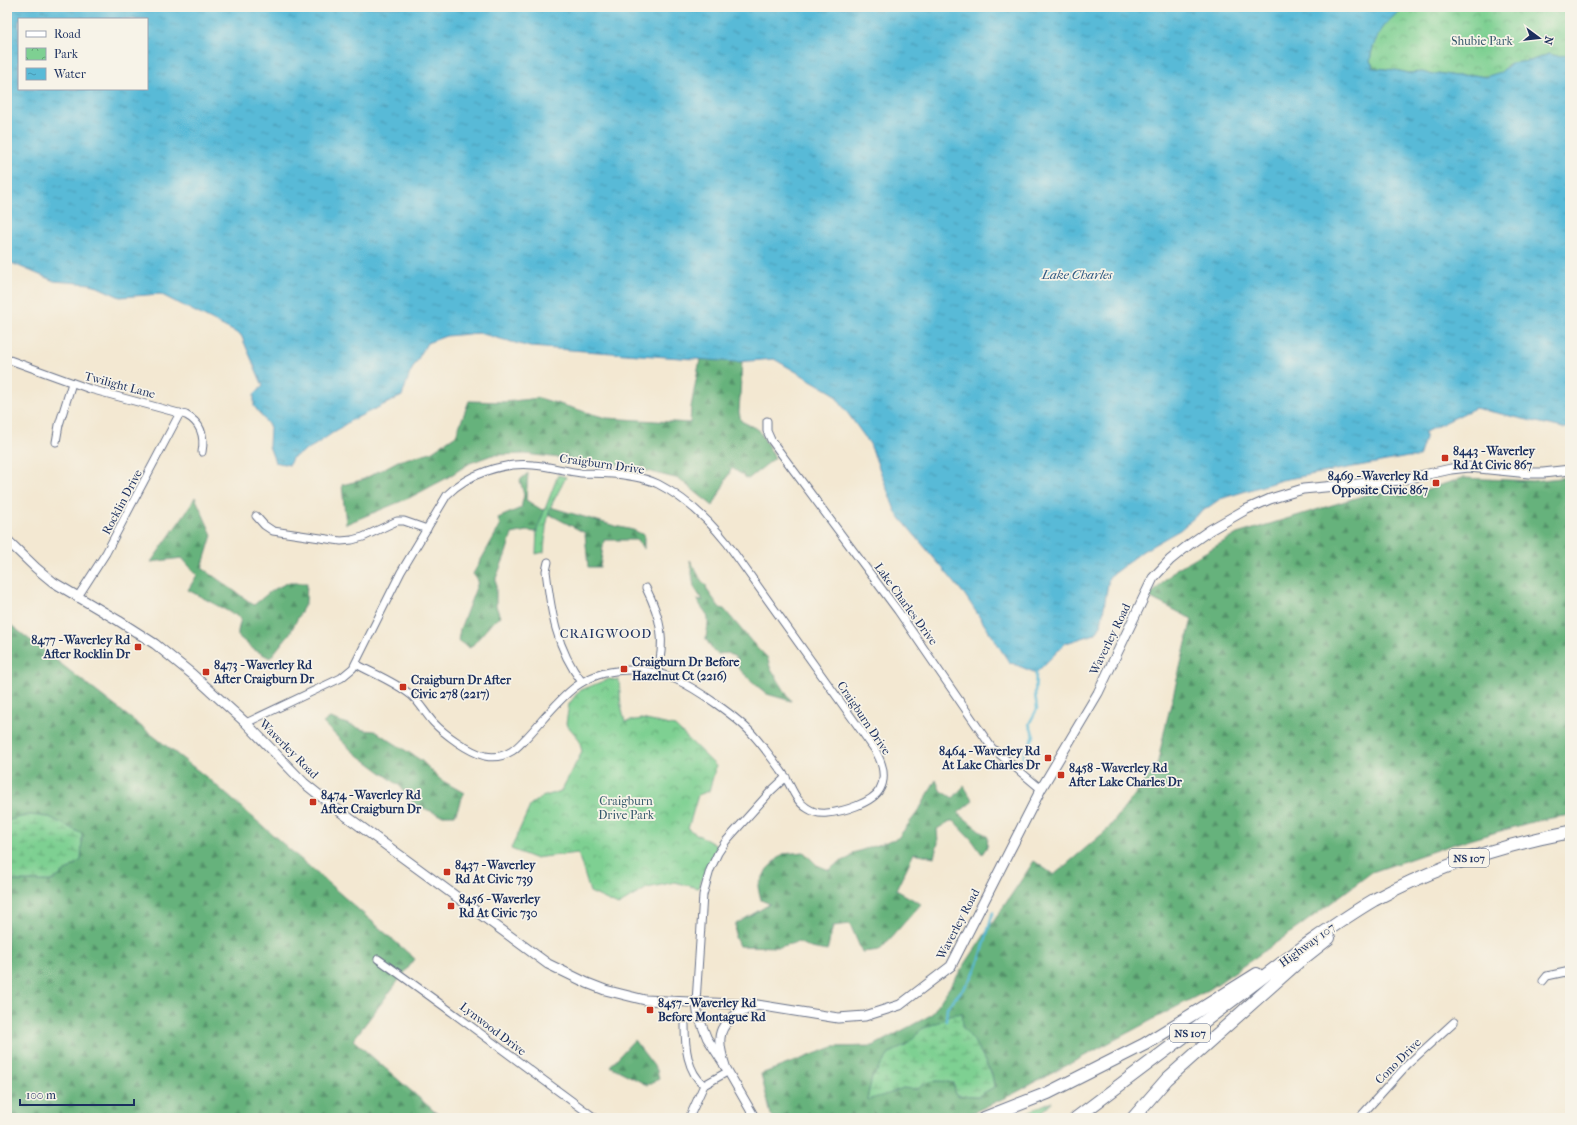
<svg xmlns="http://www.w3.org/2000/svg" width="1577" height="1125" viewBox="0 0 1577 1125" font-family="'IM FELL French Canon',serif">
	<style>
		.grass { fill: #7ed092; stroke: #4c8078 }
		.forest { fill: url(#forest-firs); stroke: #40706d; fill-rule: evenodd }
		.wetland { fill: url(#wetland-marsh); stroke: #4c8078 }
		.park { fill: url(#park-crowns); stroke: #4c8078 }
		.water { fill: url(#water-ripples); stroke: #3a749a; fill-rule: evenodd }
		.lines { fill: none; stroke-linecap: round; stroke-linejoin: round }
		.stream { stroke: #59bad7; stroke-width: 2.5 }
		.minor-casing { stroke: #677087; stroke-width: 9 }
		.tertiary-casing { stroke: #677087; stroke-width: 10 }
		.secondary-casing { stroke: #677087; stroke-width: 11 }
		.motorway-casing { stroke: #677087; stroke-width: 14 }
		.minor { stroke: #fff; stroke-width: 7 }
		.tertiary { stroke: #fff; stroke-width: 8 }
		.secondary { stroke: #fff; stroke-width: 9 }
		.motorway { stroke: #fff; stroke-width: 12 }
		.poi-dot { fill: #c8321e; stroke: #f7f3e8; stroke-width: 1.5 }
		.labels { text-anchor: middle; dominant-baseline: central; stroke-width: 3.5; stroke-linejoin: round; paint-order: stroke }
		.shield { fill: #f7f3e8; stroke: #5d6a87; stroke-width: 1 }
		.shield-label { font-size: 11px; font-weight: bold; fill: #1b2f5e }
		.park-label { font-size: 12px; fill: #34576b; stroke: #f7f3e8 }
		.street-label { font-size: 12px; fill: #1b2f5e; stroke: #f7f3e8 }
		.poi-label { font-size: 12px; font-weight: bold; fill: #1b2f5e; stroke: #f7f3e8; text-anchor: start }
		.water-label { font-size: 13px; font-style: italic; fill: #2e5982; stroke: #f7f3e8 }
		.neighbourhood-label { font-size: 13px; letter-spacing: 1px; fill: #1b2f5e; stroke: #f7f3e8 }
	</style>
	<defs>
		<pattern id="forest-firs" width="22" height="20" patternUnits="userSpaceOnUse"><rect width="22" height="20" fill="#66b27c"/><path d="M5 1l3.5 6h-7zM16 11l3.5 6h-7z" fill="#539169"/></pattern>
		<pattern id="wetland-marsh" width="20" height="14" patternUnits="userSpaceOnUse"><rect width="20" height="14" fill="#7ed092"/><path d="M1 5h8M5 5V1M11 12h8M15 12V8" fill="none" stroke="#66a97a"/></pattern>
		<pattern id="park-crowns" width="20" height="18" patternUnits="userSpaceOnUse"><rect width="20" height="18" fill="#7ed092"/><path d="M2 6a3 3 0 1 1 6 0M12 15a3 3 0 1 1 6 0" fill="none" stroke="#66a97a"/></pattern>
		<pattern id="water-ripples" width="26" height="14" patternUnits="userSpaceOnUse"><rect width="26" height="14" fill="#59bad7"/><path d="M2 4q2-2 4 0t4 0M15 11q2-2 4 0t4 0" fill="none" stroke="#4998b2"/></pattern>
	</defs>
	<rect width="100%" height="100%" fill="#f7f3e8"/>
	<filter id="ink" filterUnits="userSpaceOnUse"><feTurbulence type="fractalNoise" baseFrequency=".025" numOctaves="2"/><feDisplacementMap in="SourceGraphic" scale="8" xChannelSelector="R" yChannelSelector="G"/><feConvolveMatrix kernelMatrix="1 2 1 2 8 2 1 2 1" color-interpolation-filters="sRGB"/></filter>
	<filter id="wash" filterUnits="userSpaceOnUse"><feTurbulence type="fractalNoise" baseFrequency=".012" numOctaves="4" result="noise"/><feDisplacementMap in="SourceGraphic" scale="16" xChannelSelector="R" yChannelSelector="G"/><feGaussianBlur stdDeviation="0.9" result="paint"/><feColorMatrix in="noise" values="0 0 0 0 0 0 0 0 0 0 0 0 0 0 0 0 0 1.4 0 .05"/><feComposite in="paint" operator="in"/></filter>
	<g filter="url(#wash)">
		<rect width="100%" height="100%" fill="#f3e8d2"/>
		<polygon class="grass" points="1052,1101 1037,1118 1015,1118"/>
		<g class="forest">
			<polygon points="700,359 742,361 739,412 741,421 759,430 775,458 748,479 732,468 713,506 679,479 623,465 525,454 492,455 470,463 445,479 409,498 346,524 342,485 362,480 398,461 431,452 456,435 469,401 504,402 539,398 606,418 690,423 691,407"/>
			<polygon points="528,473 526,500 542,510 550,507 615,526 633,530 644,535 644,549 636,540 604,540 600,567 588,567 585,533 545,512 536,532 526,531 512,534 505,556 496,578 496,606 500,617 492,623 470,648 458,641 460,629 477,585 478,580 473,574 500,526 498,518 521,508 524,495 520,480"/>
			<path d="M1570 477V815L1539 820 1451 845 1372 872 1300 926 1210 989 1013 1094 961 1118H774L771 1115 761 1074 833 1047 873 1046 931 1015 1034 861 1054 875 1108 829 1157 766 1165 728 1192 619 1149 597 1176 569 1237 534 1375 492H1418L1463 478 1532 481ZM950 1015 974 1041 992 1074 994 1087 978 1096 956 1095 953 1083C938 1080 930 1079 917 1089L903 1088 867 1099 872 1078 890 1053 905 1046 922 1029 939 1022Z"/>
			<polygon points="195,497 212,535 202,568 254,605 271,591 287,583 307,583 306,602 290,633 270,658 253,649 238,636 238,631 241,618 188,590 197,575 182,558 151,562 191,505"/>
			<path d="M690 560 701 580 706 585 707 590 720 608 724 609 751 641 767 657 770 667 791 701 767 694 756 685 738 668 737 658 728 653 718 654 713 651 706 639C706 633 709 625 708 619 707 611 699 607 698 599L703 601 694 587Z"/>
			<polygon points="7,622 210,780 415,959 353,1040 442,1118 7,1118 7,881 52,881 81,860 82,834 49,817 28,815 7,821"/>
			<polygon points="330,718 364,730 375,731 422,761 441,780 464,793 455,815 440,815 414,804 400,786 351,750 323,723"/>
			<polygon points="936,780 940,790 953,798 964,786 973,801 958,813 988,837 987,847 982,854 972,840 954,821 950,821 937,829 938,843 934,857 914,853 896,890 921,904 880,950 862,952 850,924 833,926 827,951 811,948 798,942 779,947 739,946 735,937 736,924 770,904 761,900 758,887 767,869 783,854 804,852 817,865 829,870 838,863 851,857 853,853 898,838 919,810"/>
			<polygon points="634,1040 657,1070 659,1079 647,1085 610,1066"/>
		</g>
		<g class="wetland">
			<polygon points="28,815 49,817 82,834 81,860 52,881 7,881 7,821"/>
			<path d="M962 1013 963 1028 974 1041 992 1075 994 1087 978 1096 956 1095 953 1083C938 1080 930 1079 917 1089L903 1088 888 1094 867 1100 872 1078 890 1053 905 1046 922 1029 939 1022 950 1015Z"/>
		</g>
		<g class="park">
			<path d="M1405 7H1570V55L1557 56 1549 54 1530 61 1514 63 1507 65 1501 73 1485 77 1474 75 1455 76 1438 73 1433 75 1422 72 1409 73 1395 70 1375 68 1370 61C1372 42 1381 27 1395 15 1398 12 1402 10 1405 7Z"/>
			<polygon points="558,475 566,477 550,508 546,527 544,552 536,554 537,530"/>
			<polygon points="608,679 619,680 621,706 625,722 641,719 675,726 716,766 709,791 698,795 688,829 717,846 698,888 675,882 647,888 618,905 590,892 578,853 534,858 511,849 531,804 542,797 561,791 582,752 579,739 566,724 569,704 579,691"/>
		</g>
		<path class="water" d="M7 7H1405C1402 10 1398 12 1395 15 1381 27 1372 43 1370 61L1374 68 1395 70 1409 73 1422 72 1433 75 1438 73 1455 76 1474 75 1485 77 1501 72 1511 63 1530 61 1549 54 1557 56 1570 55V428H1563L1475 408 1425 432V439L1419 457H1408L1282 480 1220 499 1197 515 1180 530 1143 551 1109 577 1101 625 1095 634 1066 643 1036 673 1009 662 965 595 896 513 870 444 833 393 774 359 736 362 530 347 479 333 446 336 427 343 410 373 402 396 350 421 315 445 292 458 289 465 275 462 269 446 270 427 254 406V394L263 386 241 335 160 294 120 297 91 284 54 281 7 261ZM19 19H147V89H19Z"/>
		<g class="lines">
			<g class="stream">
				<path d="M1021 766C1022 751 1028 749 1034 736L1029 724 1037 709 1035 694 1036 673"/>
				<path d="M946 1021 947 1007C955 998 964 989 971 978 982 960 987 932 993 912"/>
			</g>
		</g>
	</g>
	<g filter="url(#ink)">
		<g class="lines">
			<defs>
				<g id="minor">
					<path d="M7 359 90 389 186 415C201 423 205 436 202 452"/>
					<polyline points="767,421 767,431 771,440 898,611 992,748 1041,789"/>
					<polyline points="56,442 59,425 72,383"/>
					<polyline points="256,516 264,525 273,531 341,541 352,540 363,537 397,521 404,521 427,529"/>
					<path d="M548 562 546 571C551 611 556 649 582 682"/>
					<path d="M646 588C661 618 666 641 657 674"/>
					<polyline points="77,598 106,553 180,413"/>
					<path d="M246 723 341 678 353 668 401 572 447 495C467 474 504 462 533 465 549 466 564 471 581 473 605 474 636 473 658 484 685 498 708 519 727 543L875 750C882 762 887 776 880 789 873 803 842 812 827 813 821 814 813 812 807 808 794 800 791 784 782 772 773 760 764 747 754 736 739 718 697 689 675 679 644 666 603 666 575 687 557 701 543 720 527 737 522 742 518 747 512 751 504 756 494 758 485 756 469 752 444 734 433 722 425 713 420 703 411 695 395 682 374 674 356 664"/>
					<path d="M378 959C451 1010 522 1065 595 1118"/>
					<polyline points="1543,981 1547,976 1570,971"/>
					<polyline points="696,1002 703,895 710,870 718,853 726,841 771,791 786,777"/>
					<path d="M685 1025C685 1046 687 1072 704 1085"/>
					<polyline points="689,1118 704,1085 727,1072"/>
					<polyline points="1359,1118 1407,1065 1454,1022"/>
				</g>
				<polyline id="tertiary" points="696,1002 698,1015 707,1038 725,1066 755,1118"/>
				<g id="secondary">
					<polyline points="7,540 36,568 53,582 119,621 155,644 192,674 246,723 304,783 334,807 548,964 587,983 605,990 645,1000 757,1005 838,1018 865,1016 900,1005 951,966 1041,789 1098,693 1153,578 1170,560 1190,544 1210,530 1245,510 1270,499 1303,489 1401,480 1451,469 1469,467 1529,473 1543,473 1570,470"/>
					<path d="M725 1066C722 1057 719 1047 720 1038 721 1020 741 1011 755 1006"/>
				</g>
				<g id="motorway">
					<polyline points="984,1118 1048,1093 1145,1044 1257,974"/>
					<path d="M1076 1118 1303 947C1326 931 1350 914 1374 900 1435 867 1502 845 1570 832"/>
					<polyline points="1133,1118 1167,1079 1296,964 1329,938"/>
				</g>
			</defs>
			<use href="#minor" class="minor-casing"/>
			<use href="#tertiary" class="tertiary-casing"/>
			<use href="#secondary" class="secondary-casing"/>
			<use href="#motorway" class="motorway-casing"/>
			<use href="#minor" class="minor"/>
			<use href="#tertiary" class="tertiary"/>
			<use href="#secondary" class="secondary"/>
			<use href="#motorway" class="motorway"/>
		</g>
	</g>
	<g class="poi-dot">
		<rect x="1441" y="454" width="8" height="8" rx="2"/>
		<rect x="1432" y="479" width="8" height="8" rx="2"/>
		<rect x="134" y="643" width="8" height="8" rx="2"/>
		<rect x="620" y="665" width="8" height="8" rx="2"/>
		<rect x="202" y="668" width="8" height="8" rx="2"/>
		<rect x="399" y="683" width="8" height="8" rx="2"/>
		<rect x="1044" y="754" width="8" height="8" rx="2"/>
		<rect x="1057" y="771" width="8" height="8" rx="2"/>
		<rect x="309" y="798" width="8" height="8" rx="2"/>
		<rect x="443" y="868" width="8" height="8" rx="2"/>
		<rect x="447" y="902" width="8" height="8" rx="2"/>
		<rect x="646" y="1006" width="8" height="8" rx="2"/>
	</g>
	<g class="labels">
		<g class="shield">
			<rect x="1449" y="849" width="40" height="18" rx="3"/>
			<rect x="1170" y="1024" width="40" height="18" rx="3"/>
		</g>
		<g class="shield-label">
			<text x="1469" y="858">NS 107</text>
			<text x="1190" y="1033">NS 107</text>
		</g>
		<g class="park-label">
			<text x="1482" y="41">Shubie Park</text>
			<text x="626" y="801">Craigburn<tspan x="626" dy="14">Drive Park</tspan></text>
		</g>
		<g class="street-label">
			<text transform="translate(120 385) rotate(15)">Twilight Lane</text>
			<text transform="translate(602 464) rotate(8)">Craigburn Drive</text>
			<text transform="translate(122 502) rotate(-62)">Rocklin Drive</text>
			<text transform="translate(906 604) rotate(54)">Lake Charles Drive</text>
			<text transform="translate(1110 639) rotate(-64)">Waverley Road</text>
			<text transform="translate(864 718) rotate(56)">Craigburn Drive</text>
			<text transform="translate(289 749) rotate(45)">Waverley Road</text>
			<text transform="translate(958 924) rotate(-62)">Waverley Road</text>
			<text transform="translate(1307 945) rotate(-36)">Highway 107</text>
			<text transform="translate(493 1029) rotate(37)">Lynwood Drive</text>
			<text transform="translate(1398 1061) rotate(-45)">Cono Drive</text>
		</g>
		<g class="poi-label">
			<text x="1453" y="451">8443 - Waverley<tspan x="1453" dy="14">Rd At Civic 867</tspan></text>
			<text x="1428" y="476" text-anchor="end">8469 - Waverley Rd<tspan x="1428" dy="14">Opposite Civic 867</tspan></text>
			<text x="130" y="640" text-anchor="end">8477 - Waverley Rd<tspan x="130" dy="14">After Rocklin Dr</tspan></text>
			<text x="632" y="662">Craigburn Dr Before<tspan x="632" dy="14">Hazelnut Ct (2216)</tspan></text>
			<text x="214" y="665">8473 - Waverley Rd<tspan x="214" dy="14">After Craigburn Dr</tspan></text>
			<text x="411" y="680">Craigburn Dr After<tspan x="411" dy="14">Civic 278 (2217)</tspan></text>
			<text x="1040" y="751" text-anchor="end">8464 - Waverley Rd<tspan x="1040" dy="14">At Lake Charles Dr</tspan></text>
			<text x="1069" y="768">8458 - Waverley Rd<tspan x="1069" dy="14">After Lake Charles Dr</tspan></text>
			<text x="321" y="795">8474 - Waverley Rd<tspan x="321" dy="14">After Craigburn Dr</tspan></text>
			<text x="455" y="865">8437 - Waverley<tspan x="455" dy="14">Rd At Civic 739</tspan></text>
			<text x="459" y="899">8456 - Waverley<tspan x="459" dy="14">Rd At Civic 730</tspan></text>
			<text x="658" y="1003">8457 - Waverley Rd<tspan x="658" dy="14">Before Montague Rd</tspan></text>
		</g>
		<g class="water-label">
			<text x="1077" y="274">Lake Charles</text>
		</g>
		<g class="neighbourhood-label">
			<text x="606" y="633">CRAIGWOOD</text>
		</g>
	</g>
	<rect width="1577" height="1125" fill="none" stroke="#f7f3e8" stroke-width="24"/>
	<rect x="18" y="18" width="130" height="72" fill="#f7f3e8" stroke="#9fa5b1"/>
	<rect x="26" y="31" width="20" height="6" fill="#ffffff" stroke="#9fa5b1"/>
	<text x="54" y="38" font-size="12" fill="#1b2f5e">Road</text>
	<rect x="26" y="48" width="20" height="12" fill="url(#park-crowns)" stroke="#9fa5b1"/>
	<text x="54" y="58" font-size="12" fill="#1b2f5e">Park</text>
	<rect x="26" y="68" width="20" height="12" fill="url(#water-ripples)" stroke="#9fa5b1"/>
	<text x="54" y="78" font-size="12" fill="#1b2f5e">Water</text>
	<g transform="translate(1539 38) rotate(105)" stroke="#f7f3e8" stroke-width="3" paint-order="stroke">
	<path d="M0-3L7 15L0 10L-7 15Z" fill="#1b2f5e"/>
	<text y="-6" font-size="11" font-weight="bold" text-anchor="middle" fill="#1b2f5e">N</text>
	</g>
	<path d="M20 1099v6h114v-6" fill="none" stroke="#1b2f5e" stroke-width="2"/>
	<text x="26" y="1099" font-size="12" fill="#1b2f5e" stroke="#f7f3e8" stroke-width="3" paint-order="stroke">100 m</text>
</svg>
